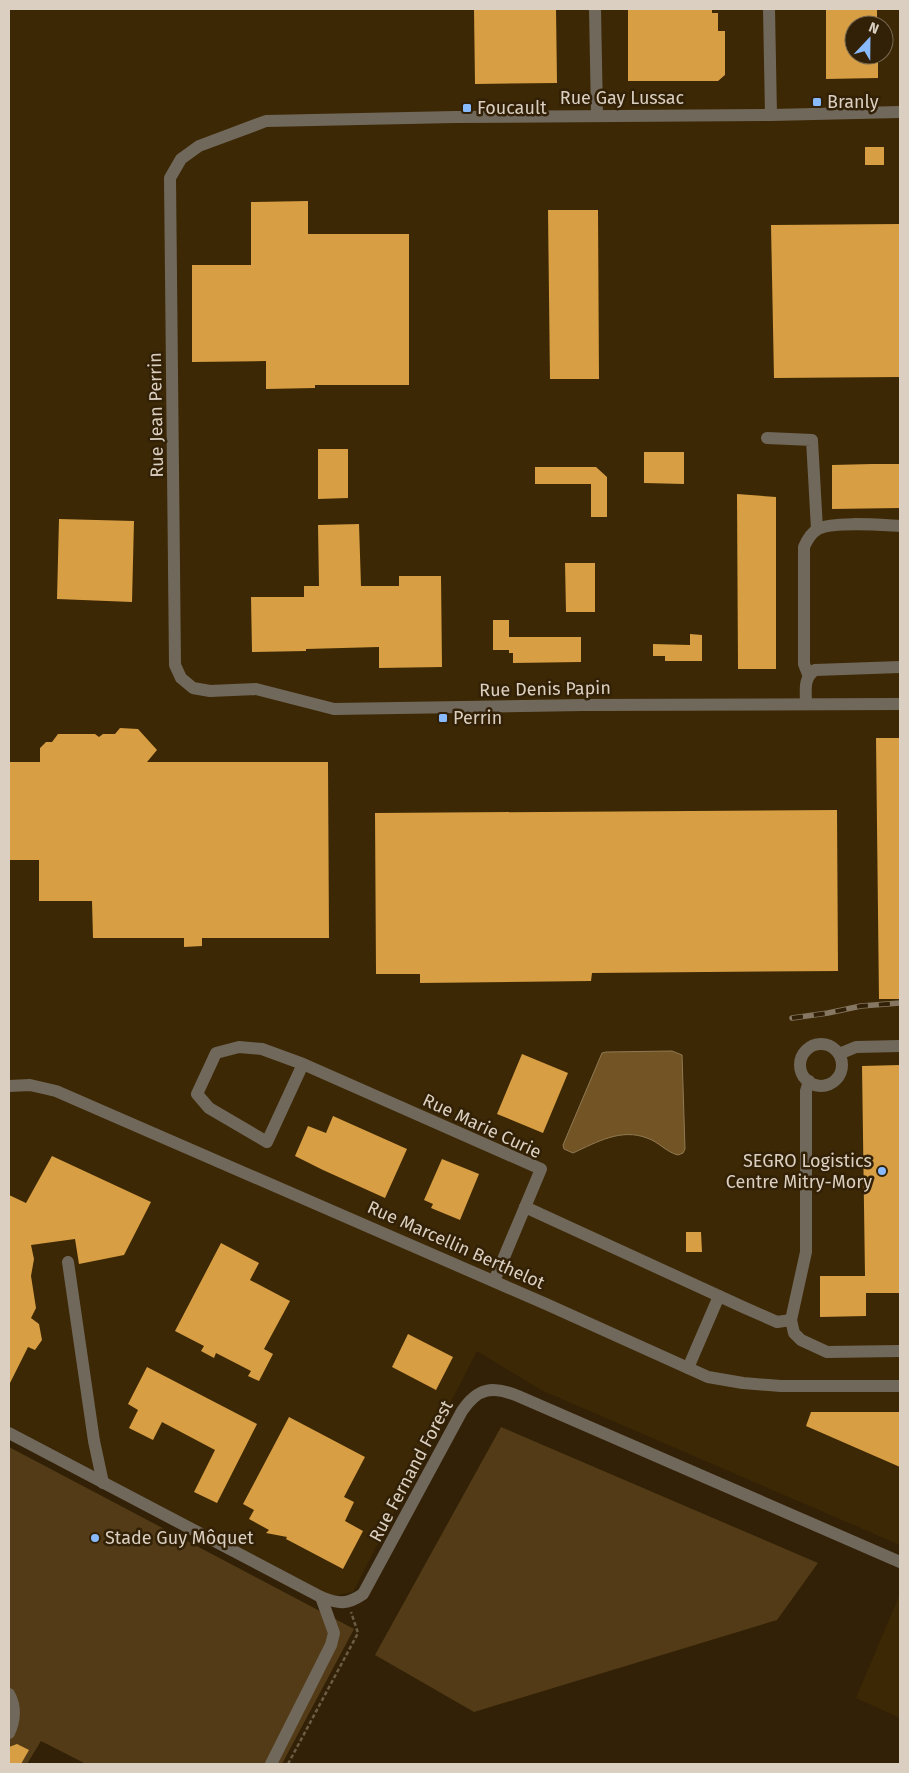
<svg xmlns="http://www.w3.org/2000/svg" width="909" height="1773" viewBox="0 0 909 1773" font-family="'Fira Sans',sans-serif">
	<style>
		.built { fill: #3c2804; fill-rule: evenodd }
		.green { fill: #523b16 }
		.water { fill: #725425; stroke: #917954 }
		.building { fill: #d79e44 }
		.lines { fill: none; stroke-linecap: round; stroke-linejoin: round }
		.path { stroke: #6b5c45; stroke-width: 2.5; stroke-dasharray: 4 2.5; stroke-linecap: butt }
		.minor { stroke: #71685c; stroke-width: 12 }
		.rail-casing { stroke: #857762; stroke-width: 5.5 }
		.rail { stroke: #322106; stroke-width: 4; stroke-dasharray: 11; stroke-linecap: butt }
		.poi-dot { fill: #89bafc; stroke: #322106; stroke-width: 2 }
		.labels { text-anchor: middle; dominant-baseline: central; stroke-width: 5; stroke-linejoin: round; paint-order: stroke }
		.street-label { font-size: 18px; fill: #dacfc0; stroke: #322106 }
		.poi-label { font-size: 18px; fill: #dacfc0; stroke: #322106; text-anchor: start }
	</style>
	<rect width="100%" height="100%" fill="#322106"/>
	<g class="built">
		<path d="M9 9H900V1545L541 1390 477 1351 353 1592 331 1596 9 1426ZM854 25H884V55H854Z"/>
		<polygon points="900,1594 900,1718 856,1698"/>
	</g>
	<g class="green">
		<polygon points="501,1427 818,1563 777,1620 474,1712 375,1655"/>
		<polygon points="9,1447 354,1629 282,1764 86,1764 41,1741 27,1764 9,1764"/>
	</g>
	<path class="water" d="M672 1051 682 1055 685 1149 683 1153 678 1155C666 1152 659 1142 647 1138 621 1128 597 1142 573 1153L564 1149 563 1145 602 1053 606 1052Z"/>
	<g class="building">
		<polygon points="474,9 556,9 557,83 475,84"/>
		<polygon points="628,9 712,9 712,13 718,13 718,31 725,31 725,75 718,81 628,81"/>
		<polygon points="826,9 877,9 877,25 854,25 854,55 878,55 878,78 826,79"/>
		<rect x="865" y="147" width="19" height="18"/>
		<polygon points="308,201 308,234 409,234 409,385 315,385 315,388 266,389 266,361 192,362 192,265 251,265 251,202"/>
		<polygon points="548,210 598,210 599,379 550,379"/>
		<polygon points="900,224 900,377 774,378 771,225"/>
		<polygon points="318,449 348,449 348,498 318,499"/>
		<polygon points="644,452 684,452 684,484 644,483"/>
		<polygon points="872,464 900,464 900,508 832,509 832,465"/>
		<polygon points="535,467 596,467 607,477 607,517 591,517 591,484 535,484"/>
		<polygon points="737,494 776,497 776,669 738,669"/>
		<polygon points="59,519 134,521 132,602 57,599"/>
		<polygon points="359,524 361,586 399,586 399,576 441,576 442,667 379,668 379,647 306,649 306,651 252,652 251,597 304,597 304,586 319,586 318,525"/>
		<polygon points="565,563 595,563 595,612 566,612"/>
		<polygon points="493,620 509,620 509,637 581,637 581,662 513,663 513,653 509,653 509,650 493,650"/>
		<polygon points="690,634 702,635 702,661 665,661 665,656 653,656 653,644 690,645"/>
		<polygon points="120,728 138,729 157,750 147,762 328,762 329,938 202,938 202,946 184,947 184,938 93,938 92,901 39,901 39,860 9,860 9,762 40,762 40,748 46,742 52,742 58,734 95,734 99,737 103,734 115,734"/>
		<polygon points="876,738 900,738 900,999 879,999"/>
		<polygon points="837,810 838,971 592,973 591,981 420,983 420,974 376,974 375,813"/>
		<polygon points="522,1054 568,1073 543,1133 497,1114"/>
		<polygon points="900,1065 900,1293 866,1293 866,1316 820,1317 820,1276 865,1276 862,1066"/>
		<polygon points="333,1116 407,1149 385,1198 323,1170 295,1156 308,1126 326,1133"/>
		<polygon points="52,1156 151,1202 124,1255 79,1264 75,1239 31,1245 34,1259 31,1276 36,1308 31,1318 39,1324 42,1340 35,1350 28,1347 9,1385 9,1195 26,1203"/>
		<polygon points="442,1159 479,1174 460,1220 431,1208 433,1204 424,1200"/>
		<polygon points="686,1232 701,1232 702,1252 686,1252"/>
		<polygon points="221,1243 259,1263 250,1280 290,1301 264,1349 273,1354 259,1381 248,1376 251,1371 216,1353 214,1358 201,1351 204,1346 175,1331"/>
		<polygon points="408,1334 453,1357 436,1390 392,1367"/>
		<polygon points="147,1367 257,1424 217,1503 194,1492 215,1450 162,1422 153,1440 129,1428 138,1410 128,1404"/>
		<polygon points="811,1412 900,1412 900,1467 806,1426"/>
		<polygon points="289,1417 365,1457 344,1497 354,1502 345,1521 363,1531 343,1569 286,1539 287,1537 266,1533 269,1530 249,1519 254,1510 243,1504"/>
		<polygon points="17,1744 29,1750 21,1764 9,1764 9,1747"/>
	</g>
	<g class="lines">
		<polyline class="path" points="288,1764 358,1633 351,1612"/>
		<g class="minor">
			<polyline points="595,9 597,115"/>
			<polyline points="769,9 771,115"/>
			<polyline points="900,112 771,115 455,117 266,121 199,146 181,159 170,178 175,665 181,678 193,688 210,691 256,689 334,709 583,705 900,704"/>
			<polyline points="767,438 812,440 817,529"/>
			<path d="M808 674 804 664V547C807 540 811 533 818 529 834 521 881 525 900 526"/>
			<path d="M806 704C806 691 803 678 815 670L900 667"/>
			<circle cx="821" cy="1065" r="21"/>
			<polyline points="839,1054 856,1047 900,1046"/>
			<polyline points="303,1064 267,1142 209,1108 197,1094 216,1053 239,1047 262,1049 303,1064 541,1169 494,1281"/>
			<polyline points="809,1081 806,1091 806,1252 791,1320 794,1333 801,1340 827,1352 900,1351"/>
			<polyline points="9,1086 30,1085 56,1091 546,1304 708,1377 743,1383 781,1386 900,1386"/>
			<polyline points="525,1207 743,1307 777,1322 791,1320"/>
			<polyline points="68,1262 94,1441 103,1483"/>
			<polyline points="688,1368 719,1296"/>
			<path d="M9 1433 321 1597C339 1604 347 1605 363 1594L462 1411C478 1387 493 1386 518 1396L900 1562"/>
			<path d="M9 1694C16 1706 15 1721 9 1733"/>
			<polyline points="271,1764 331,1645 334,1633 321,1597"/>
		</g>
		<defs>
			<polyline id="rail" points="792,1018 828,1013 861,1006 900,1003"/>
		</defs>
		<use href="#rail" class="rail-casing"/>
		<use href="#rail" class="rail"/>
	</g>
	<g class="poi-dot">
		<rect x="812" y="97" width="10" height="10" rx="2.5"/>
		<rect x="462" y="103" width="10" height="10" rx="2.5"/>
		<rect x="438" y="713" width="10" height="10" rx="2.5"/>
		<circle cx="882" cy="1171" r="5"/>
		<circle cx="95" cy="1538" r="5"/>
	</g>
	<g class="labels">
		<g class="street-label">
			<text x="622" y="98">Rue Gay Lussac</text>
			<text transform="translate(156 415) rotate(-91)">Rue Jean Perrin</text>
			<text transform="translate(545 689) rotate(-1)">Rue Denis Papin</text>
			<text transform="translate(482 1126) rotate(25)">Rue Marie Curie</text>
			<text transform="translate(456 1245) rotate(24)">Rue Marcellin Berthelot</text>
			<text transform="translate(411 1471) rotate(-62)">Rue Fernand Forest</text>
		</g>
		<g class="poi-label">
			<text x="827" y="102">Branly</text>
			<text x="477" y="108">Foucault</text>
			<text x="453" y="718">Perrin</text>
			<text x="872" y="1161" text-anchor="end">SEGRO Logistics<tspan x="872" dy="21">Centre Mitry-Mory</tspan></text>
			<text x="105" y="1538">Stade Guy Môquet</text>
		</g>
	</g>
	<rect width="909" height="1773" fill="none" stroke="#dacfc0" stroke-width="20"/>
	<g transform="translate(869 40) rotate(22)"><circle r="24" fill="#322106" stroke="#756750"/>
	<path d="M0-4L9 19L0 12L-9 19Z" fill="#89bafc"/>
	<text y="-8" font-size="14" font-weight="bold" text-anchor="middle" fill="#dacfc0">N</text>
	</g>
</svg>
